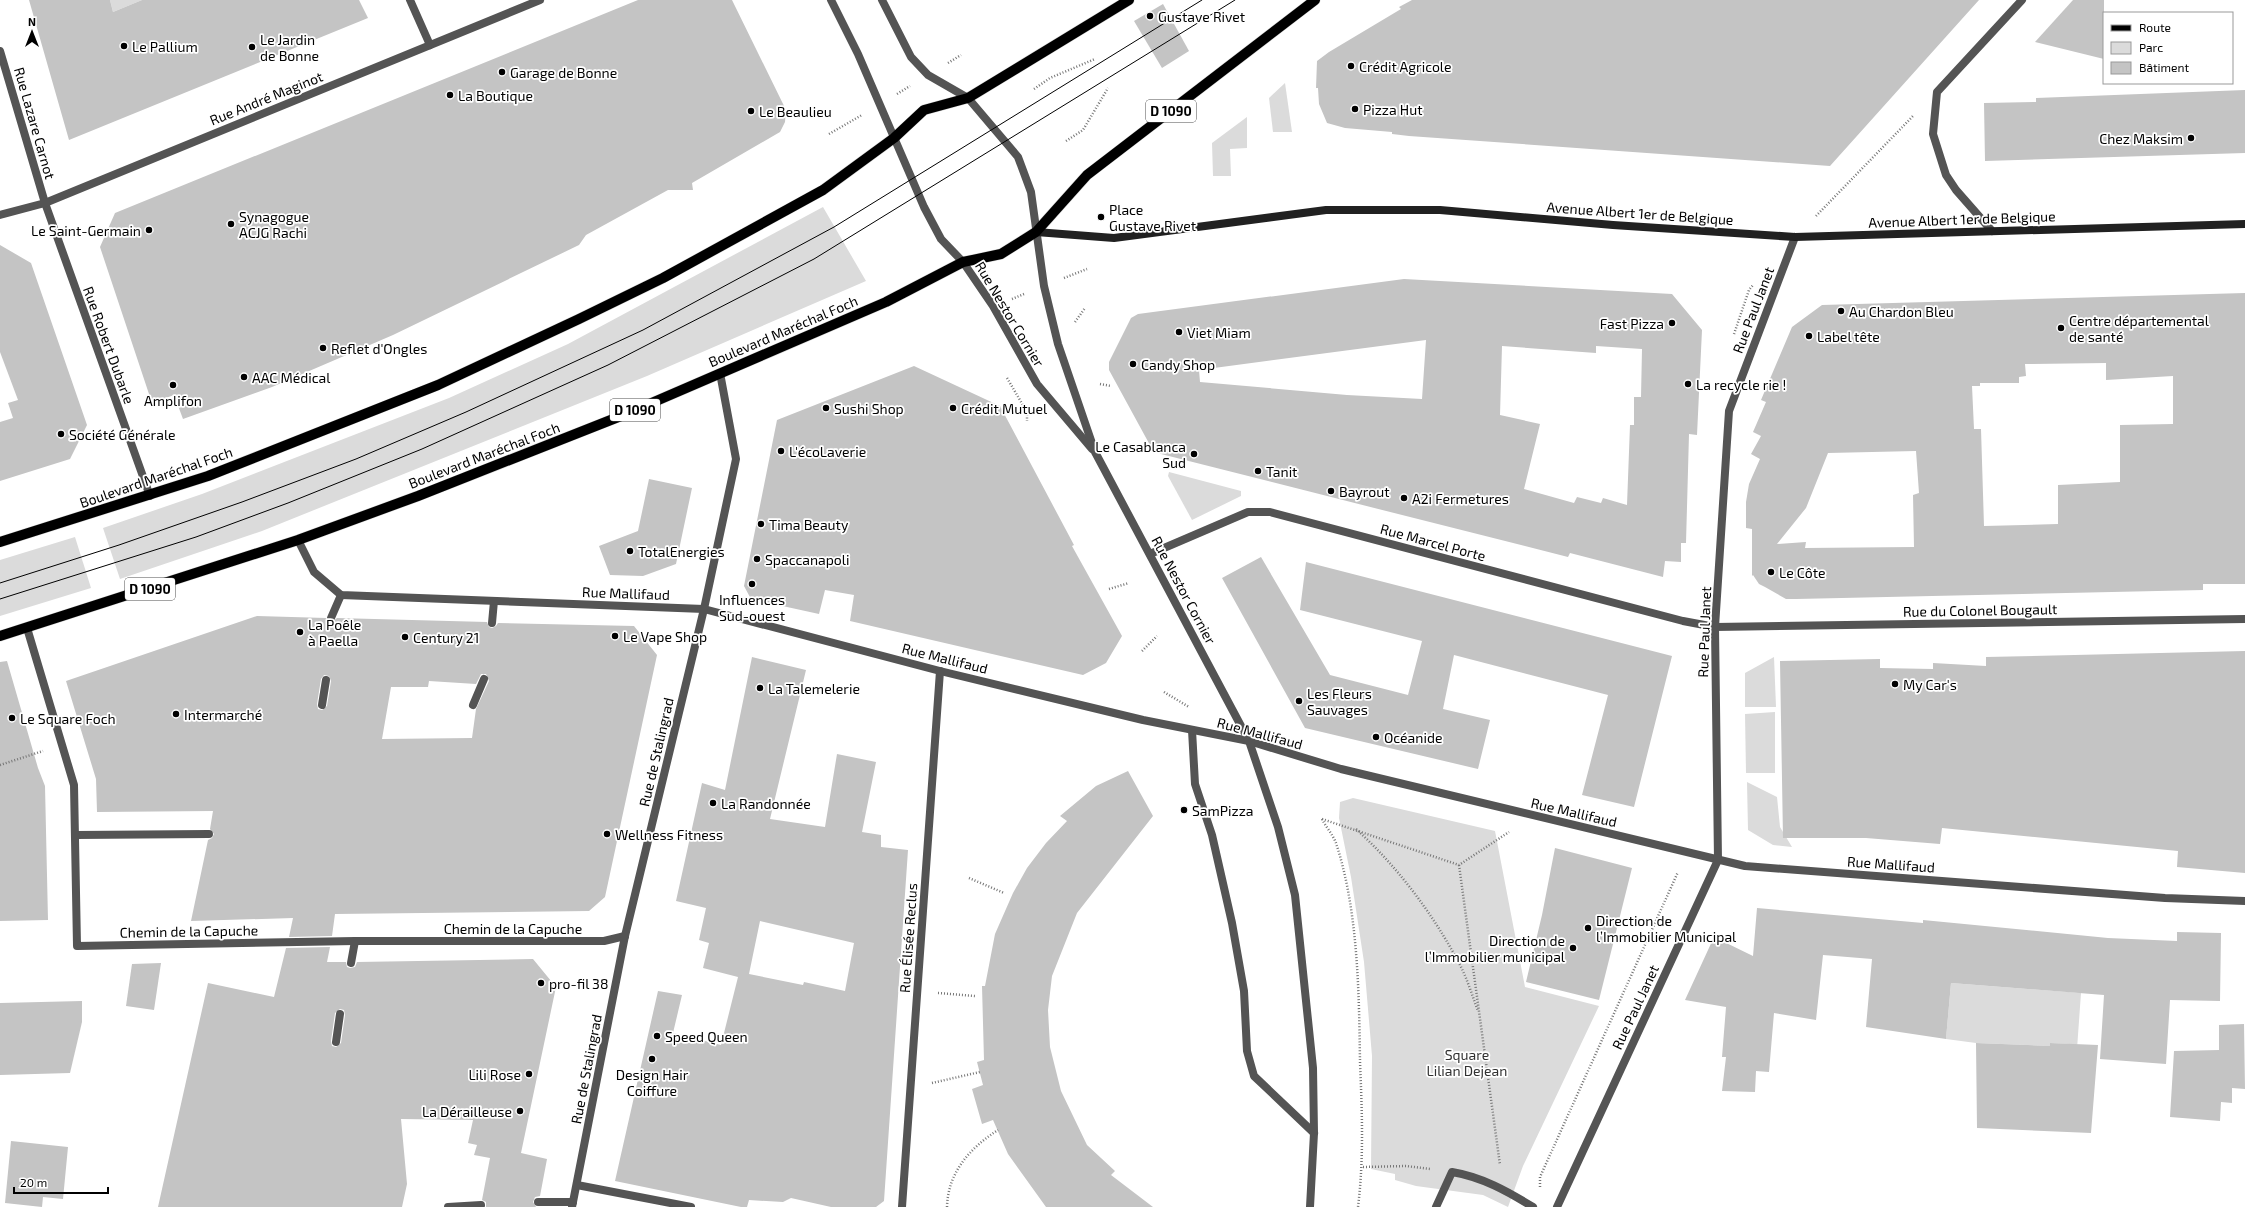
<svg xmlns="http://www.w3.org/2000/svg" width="2245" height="1207" viewBox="0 0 2245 1207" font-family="'Exo 2',sans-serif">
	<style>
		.green { fill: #dbdbdb }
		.building { fill: #c4c4c4; fill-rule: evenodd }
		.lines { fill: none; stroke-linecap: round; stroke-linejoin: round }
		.primary-casing { stroke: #dbdbdb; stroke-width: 11 }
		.path { stroke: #767676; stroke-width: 2.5; stroke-dasharray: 1 2; stroke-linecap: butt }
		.service { stroke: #545454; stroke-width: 8 }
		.minor { stroke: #545454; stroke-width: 8 }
		.tertiary { stroke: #545454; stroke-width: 8 }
		.secondary { stroke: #212121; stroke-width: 8 }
		.primary { stroke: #000; stroke-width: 10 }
		.tram { stroke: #000; stroke-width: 1 }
		.poi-dot { fill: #000; stroke: #fff; stroke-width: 1.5 }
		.labels { text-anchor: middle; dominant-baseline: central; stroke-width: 3.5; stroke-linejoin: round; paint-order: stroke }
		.shield { fill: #fff; stroke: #4c4c4c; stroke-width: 1 }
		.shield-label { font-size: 13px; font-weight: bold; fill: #000 }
		.poi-label { font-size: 14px; fill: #000; stroke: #fff; text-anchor: start }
		.street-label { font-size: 14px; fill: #000; stroke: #fff }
		.park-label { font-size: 14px; fill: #323232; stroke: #fff }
	</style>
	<rect width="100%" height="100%" fill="#fff"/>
	<g class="green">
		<polygon points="110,0 142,0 113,12"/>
		<polygon points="1285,83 1292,132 1273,132 1269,98"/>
		<polygon points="1247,117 1247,148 1230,149 1231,176 1213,176 1212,143"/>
		<polygon points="823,207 866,281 647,376 262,531 120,579 103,528 202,494 449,398 568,344"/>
		<polygon points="1169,472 1241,491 1241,496 1192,520 1168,476"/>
		<polygon points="75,537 91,588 0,616 0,560"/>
		<polygon points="1774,657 1776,707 1745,707 1745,673"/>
		<polygon points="1775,712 1775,773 1746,773 1745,714"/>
		<polygon points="1747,782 1777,797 1780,827 1792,847 1773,845 1748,830"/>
		<polygon points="1353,798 1495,831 1525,987 1599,1006 1523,1166 1508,1207 1483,1195 1416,1186 1395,1180 1395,1174 1371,1169 1372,1056 1364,962 1351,877 1339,818 1340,802"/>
		<polygon points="1951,983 2081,993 2077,1049 2070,1044 2050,1043 2050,1046 1976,1043 1946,1039"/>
	</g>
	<g class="building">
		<polygon points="29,0 110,0 113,12 142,0 359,0 368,18 69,140"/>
		<polygon points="638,0 732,0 786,110 785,122 780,132 692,183 693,190 668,190 586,235 579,245 393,335 272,387 183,419 174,395 152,403 100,247 115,213"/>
		<polygon points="1412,0 1979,0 1830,166 1409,136 1392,134 1392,132 1345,128 1327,123 1319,104 1318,88 1316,88 1317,61 1329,52 1401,9 1399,7"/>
		<polygon points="2073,0 2104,0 2104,59 2035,42"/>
		<polygon points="1163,4 1189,51 1162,68 1134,21"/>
		<polygon points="2245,90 2245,153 1985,161 1984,103 2036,102 2036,98"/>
		<polygon points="0,245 31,263 87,425 70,459 0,481 0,422 13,418 8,403 18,400 0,352"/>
		<path d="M1404 279 1672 294 1702 330 1697 435 1689 434 1686 543H1681V562L1665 561 1663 577 1570 553 1568 557 1161 454 1151 447 1109 370V362L1131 318 1138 314ZM1426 340 1422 399 1347 395 1200 382 1199 370ZM1502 346 1596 353V346L1642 349 1641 397H1634V425H1630L1627 505 1603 498 1601 503 1577 497 1574 503 1524 489 1540 424 1500 415Z"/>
		<path d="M2245 293V584H2203V590L1796 599H1786L1765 587 1759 584 1753 575 1752 576V529L1746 528V502L1749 484 1760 459 1751 454 1761 436 1753 432 1766 402 1761 400 1792 327 1822 305ZM2106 363V380L2173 376V424L2120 425V482L2058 485V524L1984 526 1981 429H1974L1972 386H1980V383H2019V377L2026 376 2025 364ZM1916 451 1919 493 1913 495 1914 547 1805 548 1806 542 1777 544 1806 508 1828 453Z"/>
		<polygon points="914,366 1000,406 1074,545 1072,546 1122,636 1106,663 1083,675 850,621 854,595 825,590 819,614 751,599 744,586 777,420"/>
		<polygon points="649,479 692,488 676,564 643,576 610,575 599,546 638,531"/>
		<polygon points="1261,557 1330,675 1408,695 1422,641 1300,610 1306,562 1672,656 1634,807 1582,795 1608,695 1454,655 1443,709 1490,720 1478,769 1305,728 1222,578"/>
		<path d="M257 616 326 618 327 622 331 623 337 618 487 622 489 627 492 628 496 626 498 623 634 626 657 655 605 897 589 911 335 914 332 936 289 937 293 918 191 921 208 840 212 838 214 834 210 829 213 811 97 812 96 779 66 681ZM481 674H486L489 681 476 709 472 738 382 739 391 687H428L429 681 476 684ZM324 675 329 676 331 681 327 706 322 710 318 709 317 704 321 679Z"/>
		<polygon points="2245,651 2245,873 2177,867 2178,851 1942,828 1940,844 1866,838 1783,838 1780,661 1880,659 1880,668 1933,669 1933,663 1986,666 1986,657"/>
		<path d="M752 657 806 670 770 819 825 827 837 754 876 762 862 832 881 835V847L908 850 884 1201 876 1207H831L791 1198 783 1202 749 1200 747 1207H741L615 1181 658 991 682 995 673 1033 721 1045 738 977 703 968 709 943 699 940 706 908 676 901 702 783 725 790ZM760 921 854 943 845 991 804 982 803 985 749 974Z"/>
		<polygon points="7,661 38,768 45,786 48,920 0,921 0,662"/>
		<polygon points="1128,771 1153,816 1077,913 1052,976 1048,1010 1050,1047 1061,1091 1087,1145 1115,1171 1111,1175 1153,1207 1046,1207 1008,1154 993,1120 982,1124 972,1089 983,1085 977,1062 984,1060 982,986 985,986 995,934 1013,893 1027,868 1046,843 1067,821 1060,816 1096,786"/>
		<polygon points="1555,848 1632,868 1599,1000 1526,982 1542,915"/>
		<polygon points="1757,908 1923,923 1923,920 2108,938 2177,941 2177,932 2221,933 2220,1001 2170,1000 2166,1064 2100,1059 2104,995 1951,983 1946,1039 1866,1027 1872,959 1823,955 1816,1020 1774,1013 1769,1072 1756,1071 1755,1092 1722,1091 1726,1057 1722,1057 1726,1007 1685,1000 1714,937 1753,956"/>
		<path d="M330 947 327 962H346L347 967 350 968 355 967 357 962 533 959 556 987 521 1153 547 1159 540 1196 535 1197 533 1202 536 1207H486V1202L482 1200 490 1158 474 1155 477 1145 468 1143 473 1120 401 1119 407 1184 402 1207H158L208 983 274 997 286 948ZM340 1009 344 1010 345 1015 341 1043 336 1047 332 1046 331 1041 335 1013Z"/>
		<polygon points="161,963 154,1010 126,1006 132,964"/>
		<polygon points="82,1001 82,1022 70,1073 0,1075 0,1003"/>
		<polygon points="2244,1024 2245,1089 2232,1088 2232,1103 2221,1102 2220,1121 2170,1117 2174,1051 2219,1050 2219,1025"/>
		<polygon points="1976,1043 2050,1046 2050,1043 2098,1045 2091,1133 1977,1128"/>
		<polygon points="11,1141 68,1147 63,1199 43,1197 42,1207 5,1203"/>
	</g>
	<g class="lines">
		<defs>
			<g id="primary">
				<polyline points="0,542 208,476 438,385 579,319 663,278 823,190 894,138 924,110 968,98 1129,0"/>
				<polyline points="0,636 298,540 418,496 626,414 886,302 963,262 1001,254 1036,232 1087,175 1315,0"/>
			</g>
		</defs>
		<use href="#primary" class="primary-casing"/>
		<g class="path">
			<polyline points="948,63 961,55"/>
			<polyline points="1034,89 1050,78 1095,59"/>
			<polyline points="897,94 910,86"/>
			<polyline points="829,134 862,115"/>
			<polyline points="1066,141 1083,130 1108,88"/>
			<polyline points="1816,216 1914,115"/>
			<polyline points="1064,278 1087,269"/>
			<polyline points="1012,299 1024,294"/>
			<polyline points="1075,322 1085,308"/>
			<polyline points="1734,334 1749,290 1753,285"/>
			<polyline points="1007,378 1027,412 1027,421"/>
			<polyline points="1100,384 1111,386"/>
			<polyline points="1109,589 1129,583"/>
			<polyline points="1142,651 1157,636"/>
			<polyline points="1164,692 1189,707"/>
			<polyline points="0,765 43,751"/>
			<path d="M1322 819C1326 827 1333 835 1336 843 1358 910 1359 991 1360 1062 1362 1111 1364 1158 1358 1207"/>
			<polyline points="1322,819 1459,865 1509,832"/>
			<path d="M1356 829C1397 866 1433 914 1459 963 1467 978 1472 995 1478 1011"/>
			<polyline points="1459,865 1500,1165"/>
			<polyline points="969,878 1004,893"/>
			<polyline points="938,993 975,996"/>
			<polyline points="932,1083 980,1072"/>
			<polyline points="1363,1167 1406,1166 1430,1169"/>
			<polyline points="1540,1187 1540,1177 1678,872"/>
			<path d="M947 1207C948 1172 970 1148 998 1130"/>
		</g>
		<g class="service">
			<polyline points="331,618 341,595"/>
			<polyline points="492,623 494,601"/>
			<polyline points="322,705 326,680"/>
			<polyline points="473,705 484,679"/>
			<polyline points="1192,730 1195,784 1212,835 1232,923 1244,991 1247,1051 1254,1076 1314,1133"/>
			<polyline points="76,835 209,834"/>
			<polyline points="351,963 355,941"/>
			<polyline points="336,1042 340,1014"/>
			<polyline points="538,1202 573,1202"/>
			<polyline points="448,1207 481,1205"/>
			<path d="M1436 1207 1452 1172C1482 1177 1507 1191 1533 1207"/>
		</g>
		<g class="minor">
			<polyline points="410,0 430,45"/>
			<polyline points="0,51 45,203 150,496"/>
			<polyline points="0,215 45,203 540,0"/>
			<polyline points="1992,231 1956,190 1946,175 1933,134 1937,92 2022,0"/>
			<polyline points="298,540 314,572 341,595 704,609 940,671 1143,720 1249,741 1341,769 1745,866 2165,898 2245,901"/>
			<polyline points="1150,554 1248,512 1270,512 1683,621 1715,627 2245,619"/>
			<polyline points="27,628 74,785 77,946 355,941 604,941 625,936"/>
			<polyline points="577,1185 691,1207"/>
			<polyline points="572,1207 625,936 704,609 736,459 720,373"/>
			<polyline points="902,1207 940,671"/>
			<polyline points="1557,1207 1718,860 1715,627 1729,411 1795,237"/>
		</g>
		<g class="tertiary">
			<polyline points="831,0 858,54 924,207 941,239 963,262 993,306 1037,384 1092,449"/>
			<polyline points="882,0 911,57 928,75 968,98 1018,157 1031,192 1044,286 1058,344 1095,452 1249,741 1278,827 1295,895 1313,1068 1314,1133 1310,1207"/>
		</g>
		<polyline class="secondary" points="1036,232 1114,238 1326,210 1440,210 1613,225 1795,237 2245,224"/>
		<use href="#primary" class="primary"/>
		<g class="tram">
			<polyline points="0,583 119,545 242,502 356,459 466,412 643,330 834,227 1202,0"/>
			<polyline points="0,599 196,537 288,503 422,449 608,365 814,259 1235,0"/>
		</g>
	</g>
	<g class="poi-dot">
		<circle cx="1150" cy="16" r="4"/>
		<circle cx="124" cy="46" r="4"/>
		<circle cx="252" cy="47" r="4"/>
		<circle cx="1351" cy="66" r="4"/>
		<circle cx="502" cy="72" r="4"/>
		<circle cx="450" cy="95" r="4"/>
		<circle cx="1355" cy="109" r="4"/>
		<circle cx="751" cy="111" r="4"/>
		<circle cx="2191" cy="138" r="4"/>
		<circle cx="1101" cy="217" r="4"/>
		<circle cx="231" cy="224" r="4"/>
		<circle cx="149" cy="230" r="4"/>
		<circle cx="1841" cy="311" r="4"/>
		<circle cx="1672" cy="323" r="4"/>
		<circle cx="2061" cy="328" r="4"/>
		<circle cx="1179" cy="332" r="4"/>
		<circle cx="1809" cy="336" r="4"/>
		<circle cx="323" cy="348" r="4"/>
		<circle cx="1133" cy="364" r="4"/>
		<circle cx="244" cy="377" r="4"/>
		<circle cx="1688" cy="384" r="4"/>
		<circle cx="173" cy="385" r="4"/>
		<circle cx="826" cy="408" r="4"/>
		<circle cx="953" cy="408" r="4"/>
		<circle cx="61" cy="434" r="4"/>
		<circle cx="781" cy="451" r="4"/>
		<circle cx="1194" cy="454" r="4"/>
		<circle cx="1258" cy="471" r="4"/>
		<circle cx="1331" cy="491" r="4"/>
		<circle cx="1404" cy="498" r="4"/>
		<circle cx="761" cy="524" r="4"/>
		<circle cx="630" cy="551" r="4"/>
		<circle cx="757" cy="559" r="4"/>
		<circle cx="1771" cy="572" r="4"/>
		<circle cx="752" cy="584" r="4"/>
		<circle cx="300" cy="632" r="4"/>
		<circle cx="615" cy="636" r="4"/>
		<circle cx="405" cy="637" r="4"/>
		<circle cx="1895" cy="684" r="4"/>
		<circle cx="760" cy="688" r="4"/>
		<circle cx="1299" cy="701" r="4"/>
		<circle cx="176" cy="714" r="4"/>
		<circle cx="12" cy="718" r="4"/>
		<circle cx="1376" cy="737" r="4"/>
		<circle cx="713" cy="803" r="4"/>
		<circle cx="1184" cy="810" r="4"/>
		<circle cx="607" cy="834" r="4"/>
		<circle cx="1588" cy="928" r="4"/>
		<circle cx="1573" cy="948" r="4"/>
		<circle cx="541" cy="983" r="4"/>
		<circle cx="657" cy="1036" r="4"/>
		<circle cx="652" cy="1059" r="4"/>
		<circle cx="529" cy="1074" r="4"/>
		<circle cx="520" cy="1111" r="4"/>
	</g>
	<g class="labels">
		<g class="shield">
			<rect x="1146" y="100" width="50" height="22" rx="3"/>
			<rect x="610" y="399" width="50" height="22" rx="3"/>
			<rect x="125" y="578" width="50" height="22" rx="3"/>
		</g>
		<g class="shield-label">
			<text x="1171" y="111">D 1090</text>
			<text x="635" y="410">D 1090</text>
			<text x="150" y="589">D 1090</text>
		</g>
		<g class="poi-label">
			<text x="1158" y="16">Gustave Rivet</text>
			<text x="260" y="39">Le Jardin<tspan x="260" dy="16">de Bonne</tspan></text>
			<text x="132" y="46">Le Pallium</text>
			<text x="1359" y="66">Crédit Agricole</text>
			<text x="510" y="72">Garage de Bonne</text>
			<text x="458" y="95">La Boutique</text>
			<text x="1363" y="109">Pizza Hut</text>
			<text x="759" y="111">Le Beaulieu</text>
			<text x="2183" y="138" text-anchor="end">Chez Maksim</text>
			<text x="1109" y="209">Place<tspan x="1109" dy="16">Gustave Rivet</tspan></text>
			<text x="239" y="216">Synagogue<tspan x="239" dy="16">ACJG Rachi</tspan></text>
			<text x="141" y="230" text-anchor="end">Le Saint-Germain</text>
			<text x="1849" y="311">Au Chardon Bleu</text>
			<text x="2069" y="320">Centre départemental<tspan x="2069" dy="16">de santé</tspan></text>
			<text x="1664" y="323" text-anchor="end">Fast Pizza</text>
			<text x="1187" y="332">Viet Miam</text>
			<text x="1817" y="336">Label tête</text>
			<text x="331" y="348">Reflet d'Ongles</text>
			<text x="1141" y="364">Candy Shop</text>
			<text x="252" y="377">AAC Médical</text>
			<text x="1696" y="384">La recycle rie !</text>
			<text x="173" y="400" text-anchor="middle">Amplifon</text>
			<text x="834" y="408">Sushi Shop</text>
			<text x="961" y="408">Crédit Mutuel</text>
			<text x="69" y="434">Société Générale</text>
			<text x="1186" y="446" text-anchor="end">Le Casablanca<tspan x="1186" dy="16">Sud</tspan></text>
			<text x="789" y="451">L'écoLaverie</text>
			<text x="1266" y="471">Tanit</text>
			<text x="1339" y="491">Bayrout</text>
			<text x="1412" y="498">A2i Fermetures</text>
			<text x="769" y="524">Tima Beauty</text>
			<text x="638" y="551">TotalEnergies</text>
			<text x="765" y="559">Spaccanapoli</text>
			<text x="1779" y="572">Le Côte</text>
			<text x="752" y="599" text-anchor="middle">Influences<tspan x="752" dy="16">Sud-ouest</tspan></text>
			<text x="308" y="624">La Poêle<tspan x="308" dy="16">à Paella</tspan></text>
			<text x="623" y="636">Le Vape Shop</text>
			<text x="413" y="637">Century 21</text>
			<text x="1903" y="684">My Car's</text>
			<text x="768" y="688">La Talemelerie</text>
			<text x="1307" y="693">Les Fleurs<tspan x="1307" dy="16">Sauvages</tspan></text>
			<text x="184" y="714">Intermarché</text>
			<text x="20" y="718">Le Square Foch</text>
			<text x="1384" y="737">Océanide</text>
			<text x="721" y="803">La Randonnée</text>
			<text x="1192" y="810">SamPizza</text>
			<text x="615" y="834">Wellness Fitness</text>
			<text x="1596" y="920">Direction de<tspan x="1596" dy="16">l’Immobilier Municipal</tspan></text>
			<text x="1565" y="940" text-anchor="end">Direction de<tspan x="1565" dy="16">l’Immobilier municipal</tspan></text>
			<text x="549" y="983">pro-fil 38</text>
			<text x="665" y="1036">Speed Queen</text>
			<text x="521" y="1074" text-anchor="end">Lili Rose</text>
			<text x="652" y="1074" text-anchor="middle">Design Hair<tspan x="652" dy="16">Coiffure</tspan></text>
			<text x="512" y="1111" text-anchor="end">La Dérailleuse</text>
		</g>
		<g class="street-label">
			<text transform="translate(266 98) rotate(-22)">Rue André Maginot</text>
			<text transform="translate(35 123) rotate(74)">Rue Lazare Carnot</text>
			<text transform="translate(1640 213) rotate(4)">Avenue Albert 1er de Belgique</text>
			<text transform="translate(1962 219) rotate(-2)">Avenue Albert 1er de Belgique</text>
			<text transform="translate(1753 310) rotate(-69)">Rue Paul Janet</text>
			<text transform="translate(1010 314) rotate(59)">Rue Nestor Cornier</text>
			<text transform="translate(783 331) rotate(-23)">Boulevard Maréchal Foch</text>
			<text transform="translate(109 345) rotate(70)">Rue Robert Dubarle</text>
			<text transform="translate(484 455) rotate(-21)">Boulevard Maréchal Foch</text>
			<text transform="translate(156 477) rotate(-19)">Boulevard Maréchal Foch</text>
			<text transform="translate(1433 542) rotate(15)">Rue Marcel Porte</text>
			<text transform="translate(1184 590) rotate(62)">Rue Nestor Cornier</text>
			<text transform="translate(626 593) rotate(2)">Rue Mallifaud</text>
			<text transform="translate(1980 610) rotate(-1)">Rue du Colonel Bougault</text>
			<text transform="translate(1704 632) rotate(-88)">Rue Paul Janet</text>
			<text transform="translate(945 658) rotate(14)">Rue Mallifaud</text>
			<text transform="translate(1260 733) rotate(15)">Rue Mallifaud</text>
			<text transform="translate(656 752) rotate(-77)">Rue de Stalingrad</text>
			<text transform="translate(1574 812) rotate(13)">Rue Mallifaud</text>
			<text transform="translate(1891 864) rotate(4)">Rue Mallifaud</text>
			<text x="513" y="928">Chemin de la Capuche</text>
			<text transform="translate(189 931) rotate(-1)">Chemin de la Capuche</text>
			<text transform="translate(908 938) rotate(-86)">Rue Élisée Reclus</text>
			<text transform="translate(1635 1007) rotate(-65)">Rue Paul Janet</text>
			<text transform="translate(586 1069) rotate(-79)">Rue de Stalingrad</text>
		</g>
		<g class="park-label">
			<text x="1467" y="1054">Square<tspan x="1467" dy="16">Lilian Dejean</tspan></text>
		</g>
	</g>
	<rect x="2103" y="12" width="130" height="72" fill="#ffffff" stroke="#999999"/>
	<rect x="2111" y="25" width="20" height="6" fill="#000000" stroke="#999999"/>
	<text x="2139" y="32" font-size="12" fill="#000000">Route</text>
	<rect x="2111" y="42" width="20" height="12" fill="#dbdbdb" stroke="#999999"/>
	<text x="2139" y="52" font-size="12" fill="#000000">Parc</text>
	<rect x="2111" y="62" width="20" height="12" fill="#c4c4c4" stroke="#999999"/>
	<text x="2139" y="72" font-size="12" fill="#000000">Bâtiment</text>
	<g transform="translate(32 32)" stroke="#ffffff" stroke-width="3" paint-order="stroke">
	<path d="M0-3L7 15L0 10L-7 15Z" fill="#000000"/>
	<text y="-6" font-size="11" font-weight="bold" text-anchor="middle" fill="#000000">N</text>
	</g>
	<path d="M14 1187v6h94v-6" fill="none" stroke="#000000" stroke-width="2"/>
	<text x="20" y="1187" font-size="12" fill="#000000" stroke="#ffffff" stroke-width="3" paint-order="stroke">20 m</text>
</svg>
